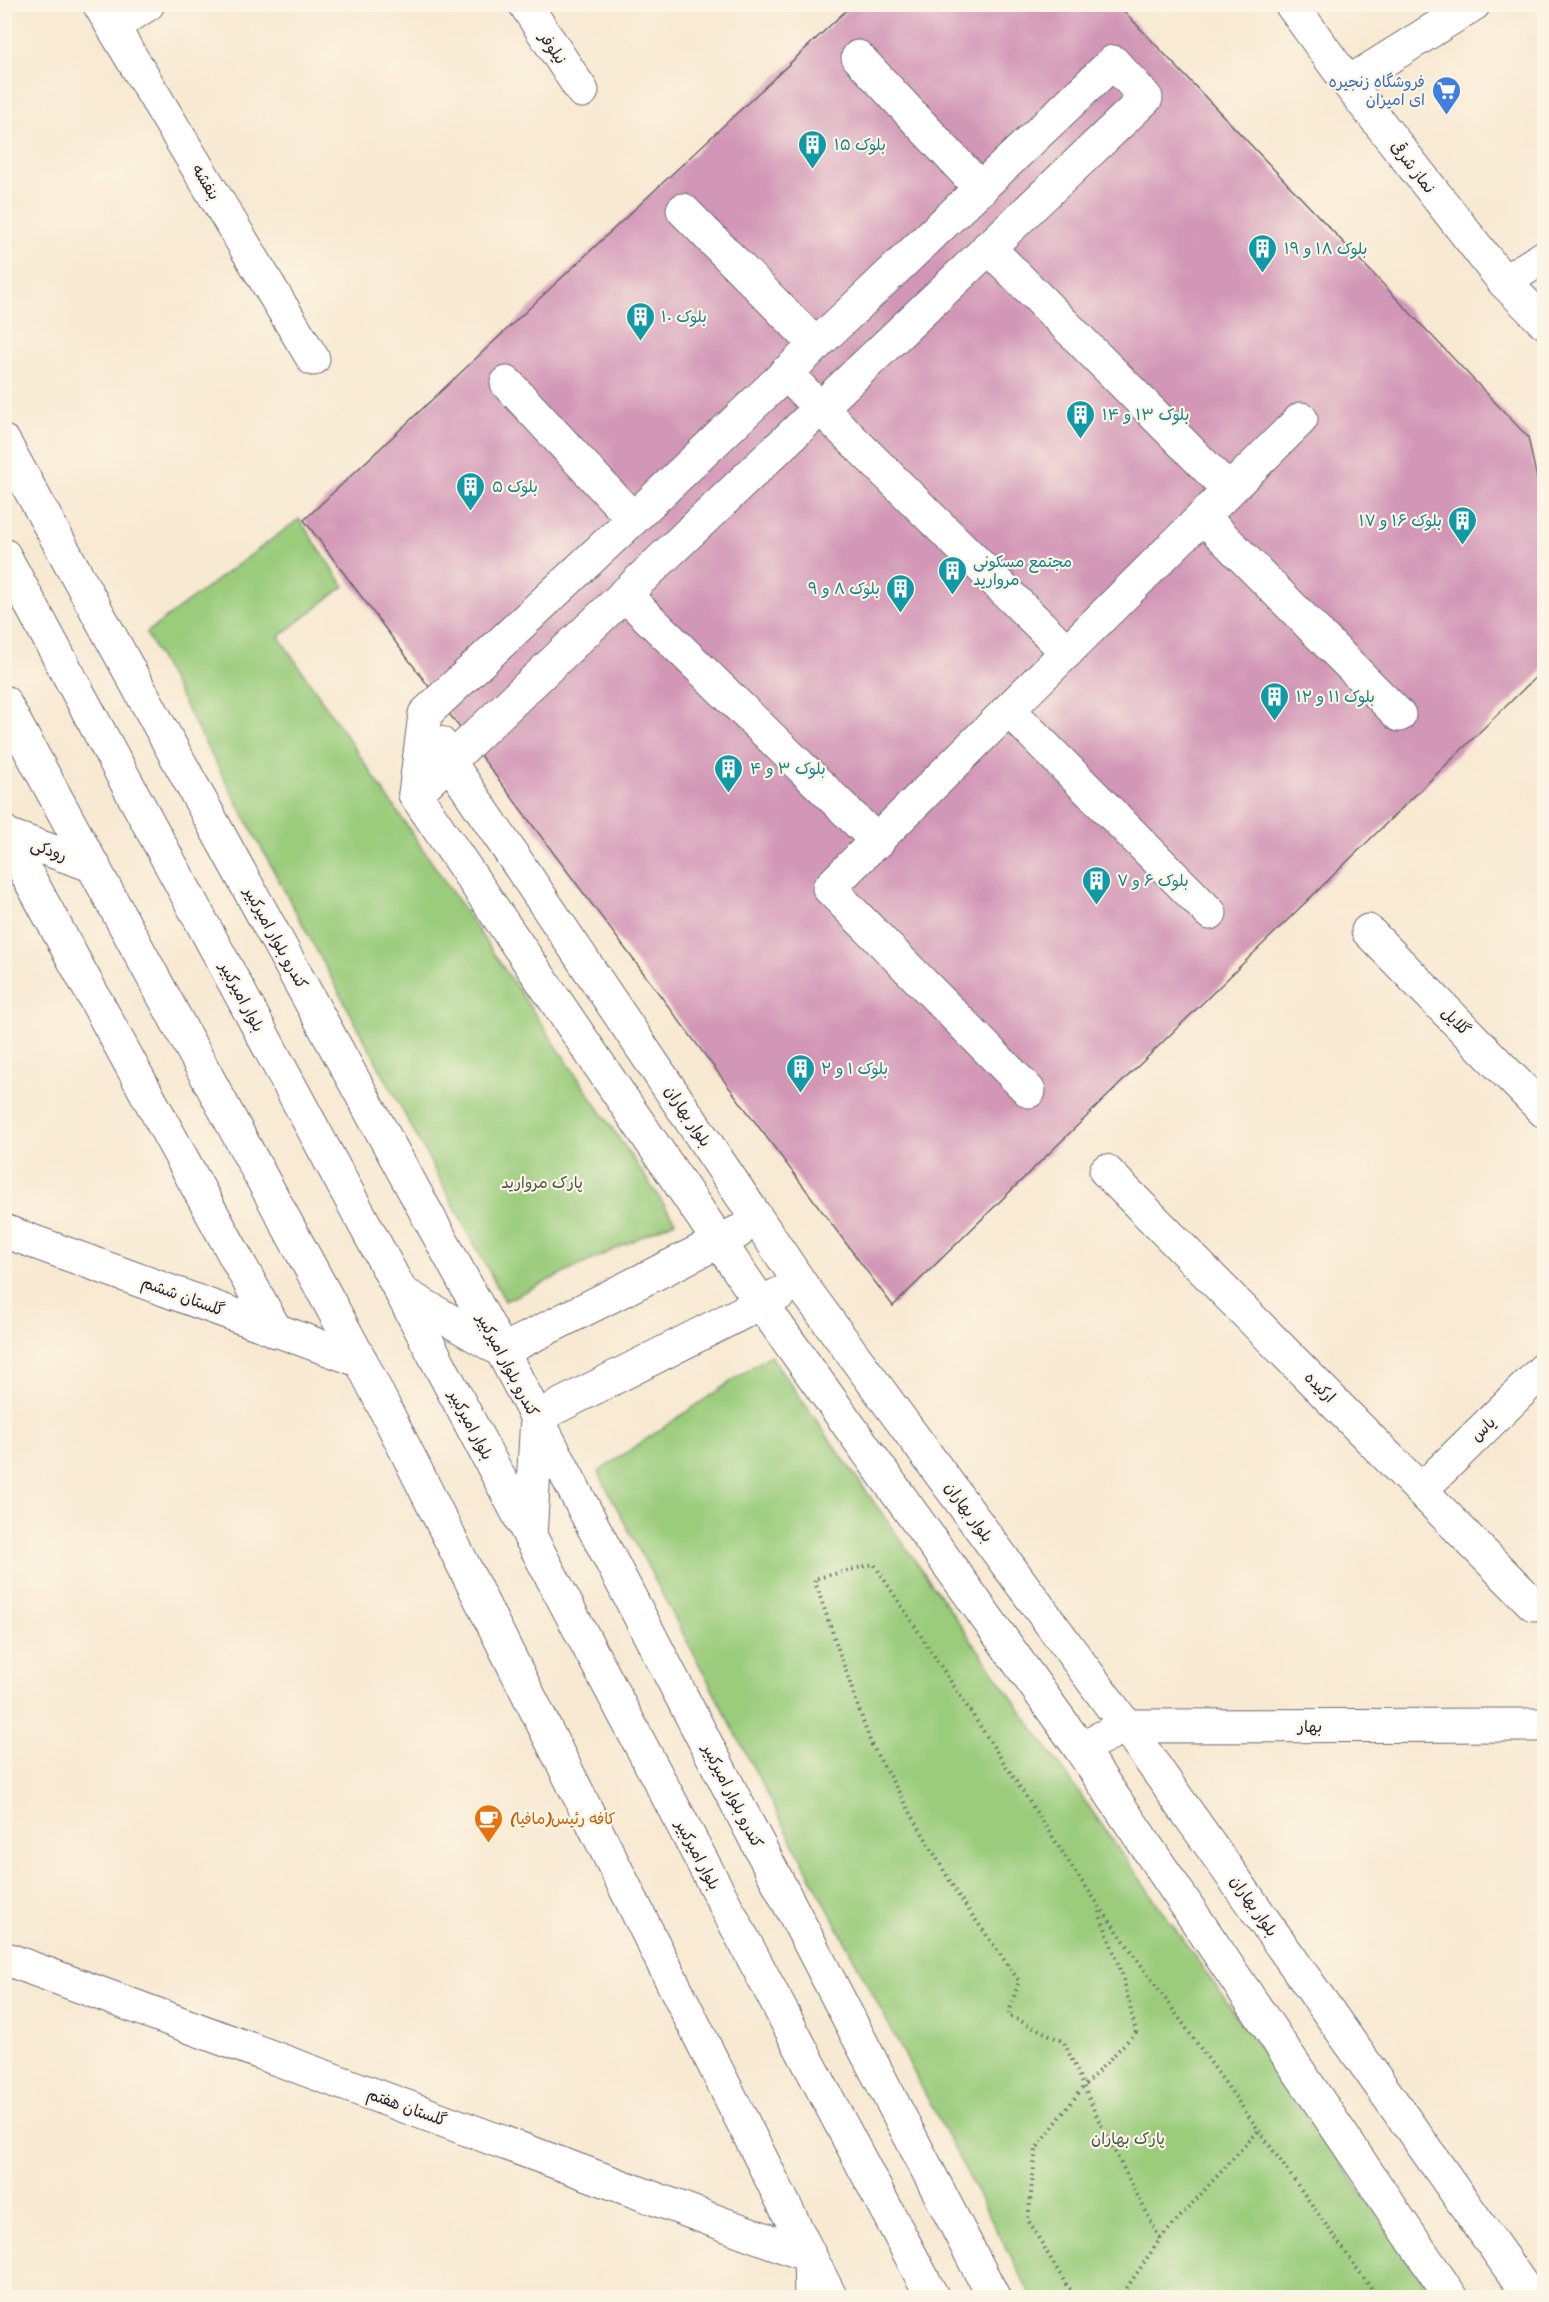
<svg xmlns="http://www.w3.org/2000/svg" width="1549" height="2302" viewBox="0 0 1549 2302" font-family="Sriracha,'Playpen Sans Arabic',sans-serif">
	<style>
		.green { fill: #9acc7b; stroke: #5e775b; stroke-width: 1.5 }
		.building { fill: #d296b6 }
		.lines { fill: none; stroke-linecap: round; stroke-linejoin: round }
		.minor-casing { stroke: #6d6870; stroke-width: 35 }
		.major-casing { stroke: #6d6870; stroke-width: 35 }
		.path { stroke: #6d6870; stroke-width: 4; stroke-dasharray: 1.5 4.5; stroke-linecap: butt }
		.minor { stroke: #fff; stroke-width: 33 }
		.major { stroke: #fff; stroke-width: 33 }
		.labels { text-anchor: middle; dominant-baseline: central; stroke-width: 4.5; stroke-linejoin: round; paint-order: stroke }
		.street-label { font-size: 16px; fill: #22223b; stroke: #fcf5e5 }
		.shop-label { font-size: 16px; fill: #366cbe; stroke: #fcf5e5; text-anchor: end }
		.culture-label { font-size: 16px; fill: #0d838f; stroke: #fcf5e5; text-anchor: start }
		.park-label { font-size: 16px; fill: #46554e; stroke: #fcf5e5 }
		.food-label { font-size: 16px; fill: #c56008; stroke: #fcf5e5; text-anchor: start }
	</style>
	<rect width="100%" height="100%" fill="#fcf5e5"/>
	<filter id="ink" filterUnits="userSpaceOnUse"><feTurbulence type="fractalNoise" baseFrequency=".0167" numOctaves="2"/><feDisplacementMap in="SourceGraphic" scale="12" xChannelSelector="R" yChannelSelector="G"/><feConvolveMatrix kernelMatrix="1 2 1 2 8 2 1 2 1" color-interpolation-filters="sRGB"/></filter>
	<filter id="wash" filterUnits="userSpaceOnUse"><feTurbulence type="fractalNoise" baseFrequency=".008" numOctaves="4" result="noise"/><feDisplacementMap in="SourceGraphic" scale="24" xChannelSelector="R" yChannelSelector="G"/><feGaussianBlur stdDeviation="1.35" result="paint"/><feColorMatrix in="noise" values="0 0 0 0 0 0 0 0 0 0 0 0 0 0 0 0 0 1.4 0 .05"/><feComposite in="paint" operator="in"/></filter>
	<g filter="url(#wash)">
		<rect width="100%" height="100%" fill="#f8e9d2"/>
		<g class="green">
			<polygon points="299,519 344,586 279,637 675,1221 505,1301 146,633"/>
			<polygon points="770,1355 1435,2297 1032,2297 598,1472"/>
		</g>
		<g id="blocks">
			<polygon class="building" points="853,4 1117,4 1528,437 1544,512 1544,669 893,1306 304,520"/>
		</g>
	</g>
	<g filter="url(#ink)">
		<use href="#blocks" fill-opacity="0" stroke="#6d6870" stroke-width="1.5"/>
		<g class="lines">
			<defs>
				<g id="minor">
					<polyline points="99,4 313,359"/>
					<polyline points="525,4 582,91"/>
					<polyline points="1291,4 1348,83 1504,282 1544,322"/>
					<polyline points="113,27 148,4"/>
					<polyline points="858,57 981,189"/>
					<polygon points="1113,62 1146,98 415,794 425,714 633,519"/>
					<polyline points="1348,83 1474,4"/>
					<polyline points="683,210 816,345"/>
					<polyline points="988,247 1229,490"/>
					<polyline points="1504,282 1544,257"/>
					<polyline points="785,373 1067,652"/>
					<polyline points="507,383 633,519"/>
					<polyline points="4,442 502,1351 994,2298"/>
					<polyline points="1203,517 1399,715"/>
					<polyline points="624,594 878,842"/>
					<polyline points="1009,710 1210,913"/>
					<polyline points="440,743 449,761 801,1284 1126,1726 1531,2298"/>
					<polyline points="415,794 761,1303 1080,1748 1452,2298"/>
					<polyline points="4,832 276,1331"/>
					<polyline points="4,834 94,866"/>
					<polyline points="1368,931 1544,1111"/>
					<polyline points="1029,1091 829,888 1301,419"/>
					<polyline points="1106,1171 1533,1604"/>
					<polyline points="4,1231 361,1361"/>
					<polyline points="401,1292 502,1351 738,1232"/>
					<polyline points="1421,1490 1544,1369"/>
					<polyline points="530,1537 537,1417 781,1293"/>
					<polyline points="1080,1748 1126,1726 1544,1725"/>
					<polyline points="4,1958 810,2256 811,2298"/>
				</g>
				<g id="major">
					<polyline points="4,555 401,1292 933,2298"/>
					<polyline points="4,702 361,1361 831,2298"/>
				</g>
			</defs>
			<use href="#minor" class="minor-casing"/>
			<use href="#major" class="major-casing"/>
			<g class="path">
				<polyline points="1160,2239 1259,2130"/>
				<polyline points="1079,2298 1067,2286 1028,2220 1036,2149 1083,2087 1136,2032 1123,1977 1097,1907"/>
				<polyline points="1120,2298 1160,2239 1097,2117 1064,2042 1008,2015 1019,1981 958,1895 871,1744 814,1579 874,1564 1078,1876 1378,2298"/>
			</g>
			<use href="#minor" class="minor"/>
			<use href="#major" class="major"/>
		</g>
	</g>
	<defs>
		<symbol id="supermarket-pin" viewBox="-11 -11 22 30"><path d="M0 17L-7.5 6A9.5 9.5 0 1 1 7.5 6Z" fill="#3f7fe0" stroke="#fcf5e5"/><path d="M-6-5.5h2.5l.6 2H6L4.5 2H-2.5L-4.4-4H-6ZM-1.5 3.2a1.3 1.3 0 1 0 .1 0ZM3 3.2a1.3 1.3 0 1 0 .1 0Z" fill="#fff"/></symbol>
		<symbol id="building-pin" viewBox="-11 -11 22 30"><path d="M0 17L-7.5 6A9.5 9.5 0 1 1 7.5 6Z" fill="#0f9aa8" stroke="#fcf5e5"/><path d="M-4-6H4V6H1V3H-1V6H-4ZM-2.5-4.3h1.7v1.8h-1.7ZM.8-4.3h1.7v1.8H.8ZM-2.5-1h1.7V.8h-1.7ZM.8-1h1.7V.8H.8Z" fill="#fff"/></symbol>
		<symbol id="cafe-pin" viewBox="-11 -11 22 30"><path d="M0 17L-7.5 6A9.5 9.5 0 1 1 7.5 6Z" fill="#e8710a" stroke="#fcf5e5"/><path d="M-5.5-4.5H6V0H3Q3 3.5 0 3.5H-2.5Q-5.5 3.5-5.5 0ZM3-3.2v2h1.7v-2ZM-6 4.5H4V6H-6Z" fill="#fff"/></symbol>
	</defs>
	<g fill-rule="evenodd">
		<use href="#supermarket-pin" x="1430" y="74" width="33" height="45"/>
		<use href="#building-pin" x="796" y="128" width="33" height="45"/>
		<use href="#building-pin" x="1246" y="232" width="33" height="45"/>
		<use href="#building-pin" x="624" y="300" width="33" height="45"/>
		<use href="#building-pin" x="1064" y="398" width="33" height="45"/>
		<use href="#building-pin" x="454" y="470" width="33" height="45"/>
		<use href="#building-pin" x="1446" y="504" width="33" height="45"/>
		<use href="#building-pin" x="936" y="554" width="33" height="45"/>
		<use href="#building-pin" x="884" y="572" width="33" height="45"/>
		<use href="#building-pin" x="1258" y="680" width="33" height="45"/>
		<use href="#building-pin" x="712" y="752" width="33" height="45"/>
		<use href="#building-pin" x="1080" y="864" width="33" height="45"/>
		<use href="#building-pin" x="784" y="1052" width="33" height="45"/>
		<use href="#cafe-pin" x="472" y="1802" width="33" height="45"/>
	</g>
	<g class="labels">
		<g class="street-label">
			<text transform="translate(553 48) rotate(56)">نیلوفر</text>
			<text transform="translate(1413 167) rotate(52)">نماز شرقی</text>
			<text transform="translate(206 182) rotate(59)">بنفشه</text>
			<text transform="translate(49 850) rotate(20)">رودکی</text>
			<text transform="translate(276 938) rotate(61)">کندرو بلوار امیرکبیر</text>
			<text transform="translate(242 997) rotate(62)">بلوار امیرکبیر</text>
			<text transform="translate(1456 1021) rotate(45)">گلایل</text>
			<text transform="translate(688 1116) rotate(56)">بلوار بهاران</text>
			<text transform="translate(183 1296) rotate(20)">گلستان ششم</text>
			<text transform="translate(508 1365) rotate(62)">کندرو بلوار امیرکبیر</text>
			<text transform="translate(1320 1387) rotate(45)">ارکیده</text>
			<text transform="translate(471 1425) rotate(62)">بلوار امیرکبیر</text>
			<text transform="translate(1483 1429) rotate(-44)">یاس</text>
			<text transform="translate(969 1512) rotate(54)">بلوار بهاران</text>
			<text x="1310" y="1726">بهار</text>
			<text transform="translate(733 1796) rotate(63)">کندرو بلوار امیرکبیر</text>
			<text transform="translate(698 1855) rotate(62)">بلوار امیرکبیر</text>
			<text transform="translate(1254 1906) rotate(55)">بلوار بهاران</text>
			<text transform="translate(407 2107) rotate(20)">گلستان هفتم</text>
		</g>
		<g class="shop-label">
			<text x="1425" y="81">فروشگاه زنجیره<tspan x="1425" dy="18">ای امیران</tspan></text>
		</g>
		<g class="culture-label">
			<text x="834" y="144">بلوک ۱۵</text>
			<text x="1284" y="248">بلوک ۱۸ و ۱۹</text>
			<text x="661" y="316">بلوک ۱۰</text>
			<text x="1102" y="414">بلوک ۱۳ و ۱۴</text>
			<text x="492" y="486">بلوک ۵</text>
			<text x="1442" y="520" text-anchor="end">بلوک ۱۶ و ۱۷</text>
			<text x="973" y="561">مجتمع مسکونی<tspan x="973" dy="18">مروارید</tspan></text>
			<text x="880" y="588" text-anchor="end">بلوک ۸ و ۹</text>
			<text x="1296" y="696">بلوک ۱۱ و ۱۲</text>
			<text x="750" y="768">بلوک ۳ و ۴</text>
			<text x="1117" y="880">بلوک ۶ و ۷</text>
			<text x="821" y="1068">بلوک ۱ و ۲</text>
		</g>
		<g class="park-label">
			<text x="542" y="1182">پارک مروارید</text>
			<text x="1128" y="2138">پارک بهاران</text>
		</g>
		<g class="food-label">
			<text x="510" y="1818">کافه رئیس(مافیا)</text>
		</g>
	</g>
	<rect width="1549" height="2302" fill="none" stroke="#fcf5e5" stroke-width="24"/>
</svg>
